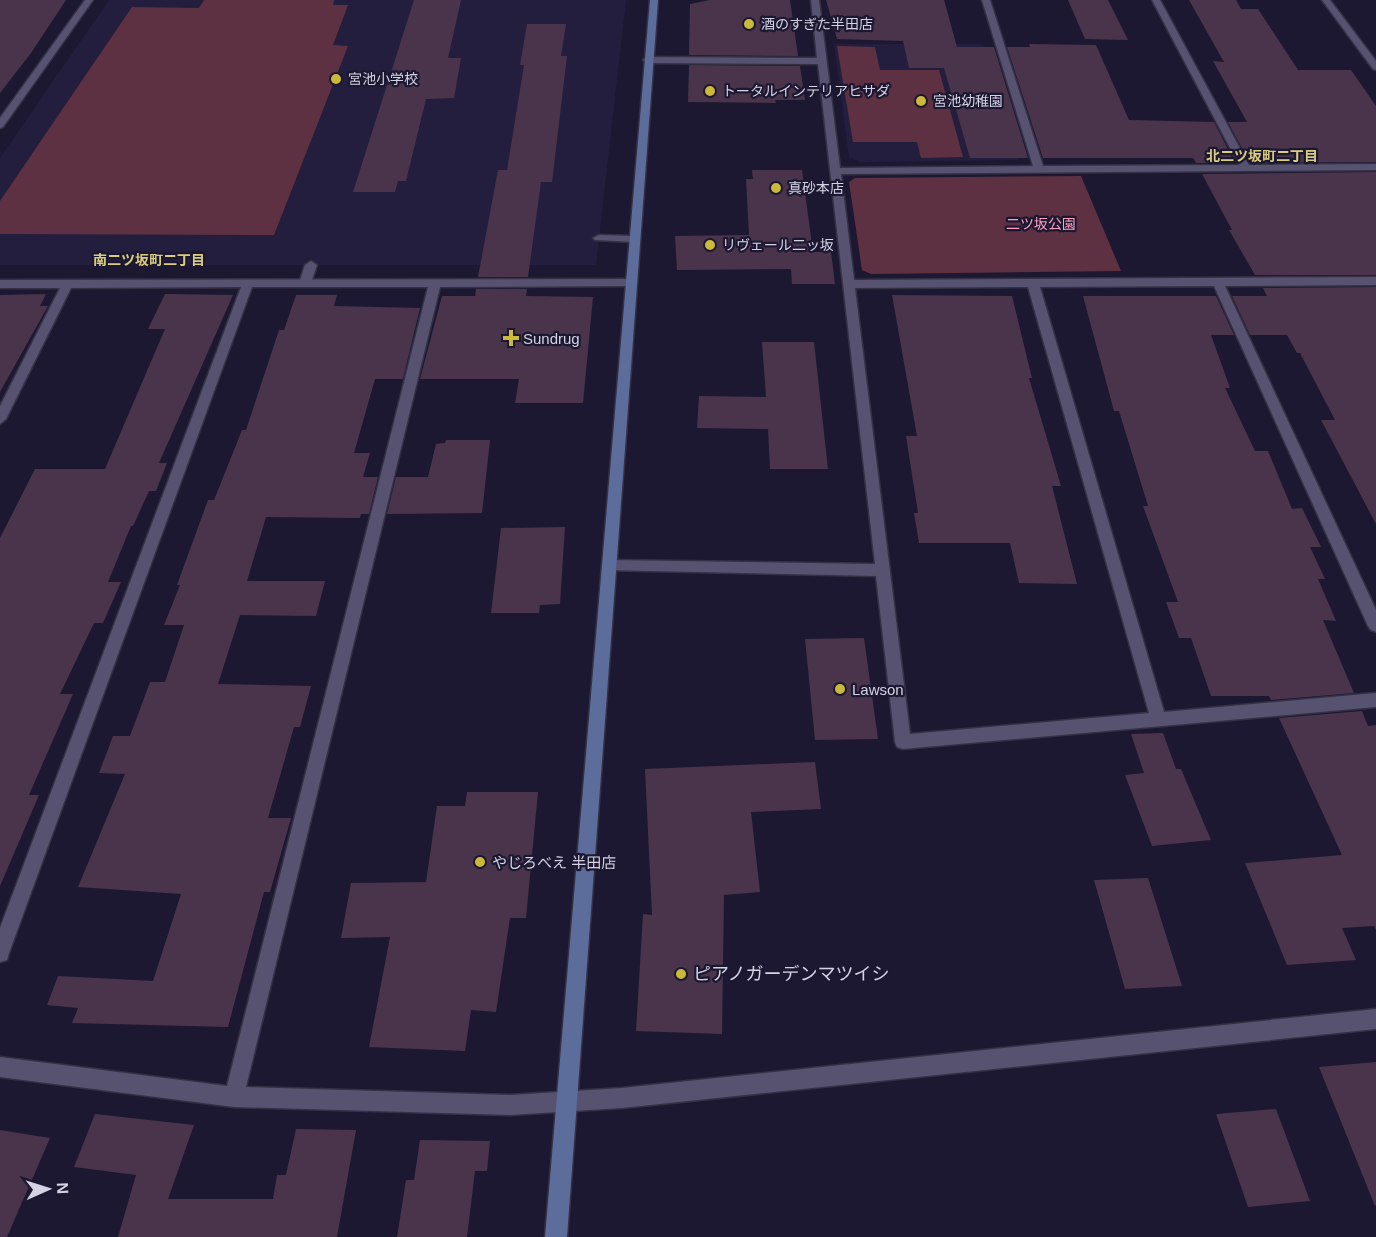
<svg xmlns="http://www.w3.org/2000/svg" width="1376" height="1237" viewBox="0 0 1376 1237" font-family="Helvetica,'Noto Sans JP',sans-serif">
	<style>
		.built { fill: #241e3e }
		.green { fill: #5d3141 }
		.building { fill: #49344b }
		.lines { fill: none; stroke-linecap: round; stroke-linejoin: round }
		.lane-casing { stroke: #343145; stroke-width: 3 }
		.street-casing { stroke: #343145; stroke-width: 3 }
		.secondary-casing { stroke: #343145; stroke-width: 3 }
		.lane { fill: #565270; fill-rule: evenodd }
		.street { fill: #565270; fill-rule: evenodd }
		.secondary { fill: #5c6c9b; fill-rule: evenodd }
		.poi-dot { fill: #ccb939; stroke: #1c1831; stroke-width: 2 }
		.labels { text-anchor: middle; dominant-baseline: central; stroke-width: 4.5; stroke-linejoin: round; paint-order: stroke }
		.far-poi-label { font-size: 14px; fill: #d4d2e4; stroke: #1c1831; text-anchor: start }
		.far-neighbourhood-label { font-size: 14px; font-weight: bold; fill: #d8cc7e; stroke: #1c1831 }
		.far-park-label { font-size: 14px; fill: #fea0c0; stroke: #1c1831 }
		.poi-label { font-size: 15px; fill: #d4d2e4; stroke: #1c1831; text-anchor: start }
		.near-poi-label { font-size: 18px; fill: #d4d2e4; stroke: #1c1831; text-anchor: start }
	</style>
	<rect width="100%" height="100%" fill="#1c1831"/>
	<g class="built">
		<polygon points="109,0 626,0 596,265 0,265 0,158"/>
		<polygon points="834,44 983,44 1018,160 860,162 849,157"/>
	</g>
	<g class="green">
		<polygon points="204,0 334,0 333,5 348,5 333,45 348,46 274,235 0,234 0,201 132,7 199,8"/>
		<polygon points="837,46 875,47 880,70 939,70 963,157 921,158 917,142 853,142"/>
		<polygon points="1081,176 1121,271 871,274 862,270 849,182 855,178"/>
	</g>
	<g class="building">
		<polygon points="0,0 66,0 31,53 0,93"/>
		<polygon points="414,0 461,0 448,58 461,58 454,98 426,99 406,181 398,181 395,192 353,192"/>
		<polygon points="710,0 790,0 798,56 689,55 690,4"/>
		<polygon points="826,0 944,0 957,47 994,47 1028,158 970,158 944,68 909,68 903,41 837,39"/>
		<polygon points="1068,0 1108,0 1128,40 1085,39"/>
		<polygon points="1189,0 1236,0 1241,9 1258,9 1298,70 1351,70 1376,106 1376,162 1250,163 1228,122 1247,122 1213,61 1224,62"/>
		<polygon points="527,24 566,24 561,56 567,56 552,182 541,182 528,277 478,277 498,170 507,170 524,65 520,65"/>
		<polygon points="1029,44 1096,45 1129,120 1214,122 1235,163 1196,163 1193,158 1043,158 1007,47 1030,47"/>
		<polygon points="689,65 800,66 805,100 775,100 776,103 688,102"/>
		<polygon points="752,170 802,170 813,252 831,252 835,284 792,284 791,269 677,270 675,236 749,235 746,179 753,179"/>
		<polygon points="1376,172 1376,275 1255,275 1229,230 1232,230 1202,174"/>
		<polygon points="1376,287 1376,524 1321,420 1335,420 1300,353 1297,353 1287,335 1250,335 1232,296 1267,296 1263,288"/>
		<polygon points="476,289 527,289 526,296 593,297 583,403 515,403 519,379 420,379 442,296 475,296"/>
		<polygon points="46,294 40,306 48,306 0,392 0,295"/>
		<polygon points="165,294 233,295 159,463 167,463 156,491 149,491 133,526 131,526 108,582 121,582 103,623 94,623 60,694 73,694 29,795 39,795 0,886 0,538 35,469 105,469 165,329 148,329"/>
		<polygon points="296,295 337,295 334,306 420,308 403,379 375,379 354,453 370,453 363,477 378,477 369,514 361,514 360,518 266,517 247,581 325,581 316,616 240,615 218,684 311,686 300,727 294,727 268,818 291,818 270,892 264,892 228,1027 72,1023 78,1008 47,1005 58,976 153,981 181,894 78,887 125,774 99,773 113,736 130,736 150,682 165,682 184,625 164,625 180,585 177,585 208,500 214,500 242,430 246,430 279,330 284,330"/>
		<polygon points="892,295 1012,296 1032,378 1029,378 1061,486 1052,486 1077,584 1019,583 1010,543 919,543 914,513 918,513 906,436 917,436"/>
		<polygon points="1083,296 1216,296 1234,335 1211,335 1230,388 1225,388 1255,451 1268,451 1292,509 1302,508 1321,547 1310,547 1325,579 1318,579 1336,621 1323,620 1354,693 1271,700 1269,696 1211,696 1191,638 1179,638 1166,602 1178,602 1143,506 1148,506 1119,411 1114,411"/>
		<polygon points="762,342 814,342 828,469 770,469 768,429 697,428 699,396 766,397"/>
		<polygon points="446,440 490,440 482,513 387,514 396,477 428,477 436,444 445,443"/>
		<polygon points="565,527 560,604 540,605 539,613 491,613 501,528"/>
		<polygon points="864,638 878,739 815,740 805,639"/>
		<polygon points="1362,711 1368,726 1376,725 1376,930 1374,926 1342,928 1356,960 1287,965 1245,863 1342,855 1279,718"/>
		<polygon points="1163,733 1176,769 1181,769 1211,840 1152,846 1125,775 1144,773 1131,734"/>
		<polygon points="815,762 821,809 751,812 760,892 724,895 722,1034 636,1031 643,914 652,915 645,769"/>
		<polygon points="467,792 538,792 526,918 510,918 496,1012 471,1010 465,1051 369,1047 390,937 341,938 351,883 426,882 437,806 465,806"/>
		<polygon points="1148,878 1182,986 1125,989 1094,880"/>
		<polygon points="1376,1062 1376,1205 1375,1206 1319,1067"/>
		<polygon points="1276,1109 1310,1201 1248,1207 1216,1114"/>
		<polygon points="95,1114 194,1125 168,1199 273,1199 277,1175 286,1175 296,1129 356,1130 337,1237 118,1237 136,1175 74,1167"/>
		<polygon points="0,1130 50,1138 7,1237 0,1237"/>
		<polygon points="420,1140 490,1141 487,1171 475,1171 467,1237 397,1237 406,1180 414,1180"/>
	</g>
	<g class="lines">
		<defs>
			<g id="lane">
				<polygon points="599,235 634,236 640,239 634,242 595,240 593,238"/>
				<polygon points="311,261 317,265 311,283 309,286 301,286 299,283 305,265"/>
			</g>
			<g id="street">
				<polygon points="85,0 93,0 3,127 0,128 0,118"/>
				<path d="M811 0H819L840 168 1033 166 982 0H990L1043 166 1239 165 1152 0H1160L1249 165 1376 164V170L841 174 854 280 1376 277V285L1225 286 1376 610V632L1371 630 1368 626 1214 286 1040 287 1164 712 1376 693V707L903 749 897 747 895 742 876 576 604 570 602 566 604 562 609 560 875 564 818 64 648 63 643 60 648 57 817 58ZM1028 287 1149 713 910 734 855 288Z"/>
				<polygon points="1322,0 1330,0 1376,61 1376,70 1373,69"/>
				<polygon points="630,279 636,283 634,286 440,287 246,1087 510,1095 622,1088 1376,1009 1376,1029 622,1108 510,1115 234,1107 0,1077 0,1057 227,1086 428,287 252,287 9,953 7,960 0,962 0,928 241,287 71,288 6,419 0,424 0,406 60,288 0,288 0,280"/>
			</g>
			<polygon id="secondary" points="650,0 658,0 567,1237 545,1237"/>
		</defs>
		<use href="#lane" class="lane-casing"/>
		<use href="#street" class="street-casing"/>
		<use href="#secondary" class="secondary-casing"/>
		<use href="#lane" class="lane"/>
		<use href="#street" class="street"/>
		<use href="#secondary" class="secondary"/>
	</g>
	<g class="poi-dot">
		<circle cx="749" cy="24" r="6"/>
		<circle cx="336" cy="79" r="6"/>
		<circle cx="710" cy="91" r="6"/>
		<circle cx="921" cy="101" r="6"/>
		<circle cx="776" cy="188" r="6"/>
		<circle cx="710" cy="245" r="6"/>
		<path d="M508 329h6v6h6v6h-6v6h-6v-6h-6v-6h6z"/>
		<circle cx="840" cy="689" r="6"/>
		<circle cx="480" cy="862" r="6"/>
		<circle cx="681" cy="974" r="6"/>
	</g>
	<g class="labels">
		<g class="far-poi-label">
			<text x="761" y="24">酒のすぎた半田店</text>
			<text x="348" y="79">宮池小学校</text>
			<text x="722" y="91">トータルインテリアヒサダ</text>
			<text x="933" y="101">宮池幼稚園</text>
			<text x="788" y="188">真砂本店</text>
			<text x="722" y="245">リヴェール二ッ坂</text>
		</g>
		<g class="far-neighbourhood-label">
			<text x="1262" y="156">北二ツ坂町二丁目</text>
			<text x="149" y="260">南二ツ坂町二丁目</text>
		</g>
		<g class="far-park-label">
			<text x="1041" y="224">二ツ坂公園</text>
		</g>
		<g class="poi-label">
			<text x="523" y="338">Sundrug</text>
			<text x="852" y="689">Lawson</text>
			<text x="492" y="862">やじろべえ 半田店</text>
		</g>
		<g class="near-poi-label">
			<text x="693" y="974">ピアノガーデンマツイシ</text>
		</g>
	</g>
	<g transform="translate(48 1189) rotate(87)" stroke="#1c1831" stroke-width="4.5" paint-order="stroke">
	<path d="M0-4.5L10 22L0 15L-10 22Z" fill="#d4d2e4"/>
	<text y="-9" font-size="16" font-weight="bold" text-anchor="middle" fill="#d4d2e4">N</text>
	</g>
</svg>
